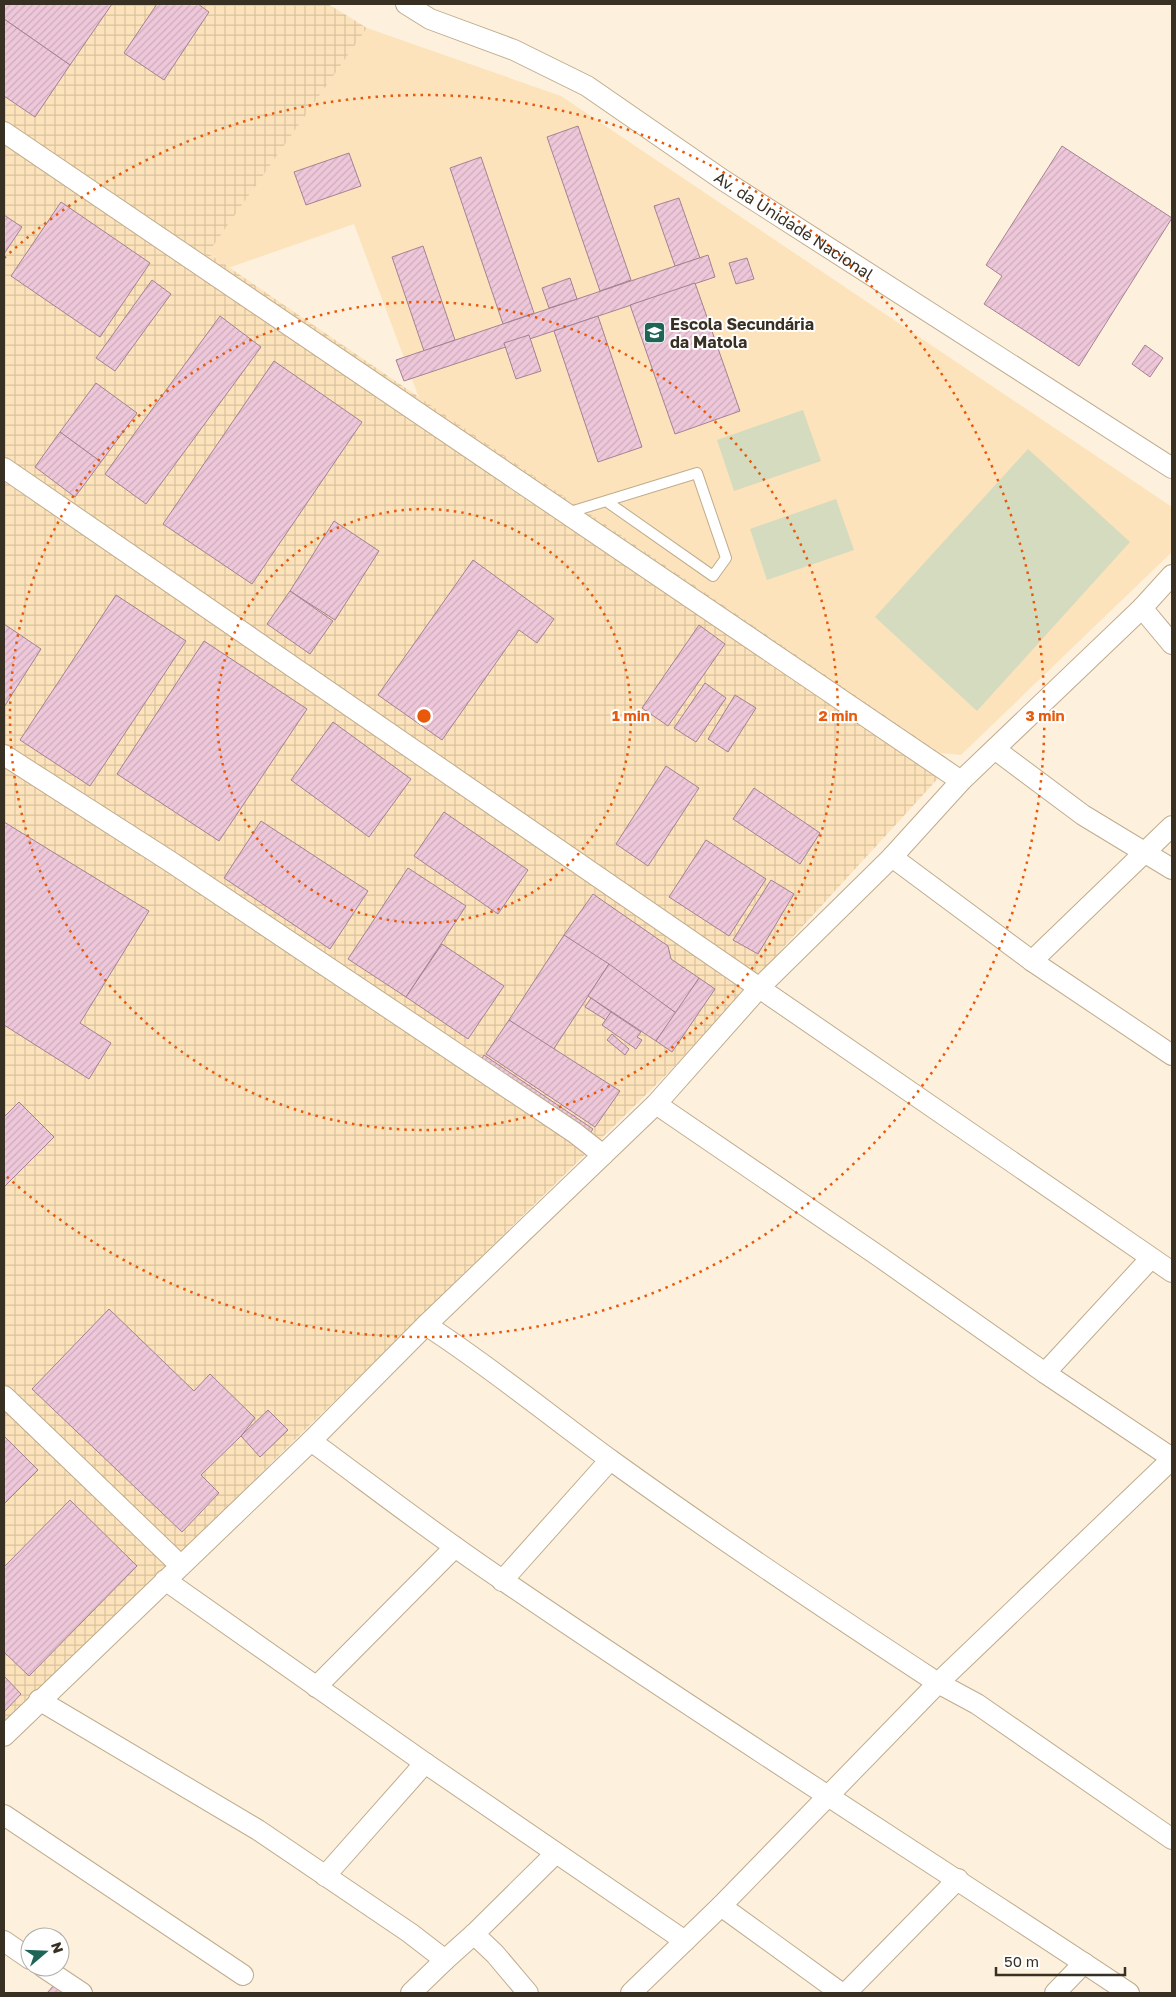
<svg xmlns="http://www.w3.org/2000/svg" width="1176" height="1997" viewBox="0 0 1176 1997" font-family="'Golos Text',sans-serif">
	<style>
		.built { fill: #fce3bb }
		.industrial { fill: url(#industrial-grid) }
		.pitch { fill: #d4dbbe }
		.building { fill: url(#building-hatch); stroke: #a58293 }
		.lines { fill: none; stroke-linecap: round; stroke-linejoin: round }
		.lane-casing { stroke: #c0ac8d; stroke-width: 12 }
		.street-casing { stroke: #c0ac8d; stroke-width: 22 }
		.lane { stroke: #fff; stroke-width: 10 }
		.street { stroke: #fff; stroke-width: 20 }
		.ring { fill: none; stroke: #e8590c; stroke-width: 2.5; stroke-dasharray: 2.5 5 }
		.labels { text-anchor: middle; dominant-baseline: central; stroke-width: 4; stroke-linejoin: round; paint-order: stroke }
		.street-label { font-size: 16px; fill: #383023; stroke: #fff }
		.poi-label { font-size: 16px; font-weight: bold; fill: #383023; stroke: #fff; text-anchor: start }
		.centre { fill: #e8590c; stroke: #fff; stroke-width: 2.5 }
		.ring-label { font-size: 15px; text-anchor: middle; font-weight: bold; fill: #e8590c; stroke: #fff; stroke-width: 4; stroke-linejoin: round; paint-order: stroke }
	</style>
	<defs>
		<pattern id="industrial-grid" width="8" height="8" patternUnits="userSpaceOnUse" patternTransform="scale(1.25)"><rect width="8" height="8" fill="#fce3bb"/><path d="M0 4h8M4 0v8" fill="none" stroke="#d9c3a0"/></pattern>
		<pattern id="building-hatch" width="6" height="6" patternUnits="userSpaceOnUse" patternTransform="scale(1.25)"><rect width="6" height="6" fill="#eec8da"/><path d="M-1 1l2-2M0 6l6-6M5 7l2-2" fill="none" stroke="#cdacbb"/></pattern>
	</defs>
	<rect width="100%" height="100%" fill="#fdf1dd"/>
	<polygon class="built" points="367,28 561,96 1172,507 1172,552 961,755 940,753 419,398 354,224 228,268 208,252"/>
	<polygon class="industrial" points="4,4 328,4 367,28 208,253 953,762 672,1069 4,1726"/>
	<g class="pitch">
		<polygon points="803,410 821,461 734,491 717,440"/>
		<polygon points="1028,449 1130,542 977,711 875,617"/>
		<polygon points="836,499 854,550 767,580 750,529"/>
	</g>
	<g class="building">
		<polygon points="4,4 112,4 70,65 4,19"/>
		<polygon points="157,4 198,4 209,12 164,80 124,53"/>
		<polygon points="4,19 70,65 35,117 4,96"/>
		<polygon points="578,126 631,280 600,291 547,137"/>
		<polygon points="1062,146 1172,218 1079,366 984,304 1002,276 986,265"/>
		<polygon points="349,153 361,186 306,205 294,172"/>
		<polygon points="481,157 534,313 503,324 450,168"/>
		<polygon points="679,198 700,258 675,266 654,206"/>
		<polygon points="61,202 150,263 100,337 11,276"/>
		<polygon points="4,215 22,227 4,254"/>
		<polygon points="423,246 455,340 424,351 392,257"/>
		<polygon points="708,255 715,277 404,381 396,360"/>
		<polygon points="747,258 754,279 736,284 729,263"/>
		<polygon points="570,278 577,299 549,308 542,288"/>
		<polygon points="152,280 171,294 115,371 96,358"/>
		<polygon points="695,283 740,411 675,434 630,305"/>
		<polygon points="220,316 261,347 146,504 105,474"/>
		<polygon points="598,316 642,447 598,462 554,331"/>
		<polygon points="529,335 541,371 516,379 504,343"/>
		<polygon points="1145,345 1163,358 1150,377 1132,364"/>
		<polygon points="274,361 362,422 252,584 163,524"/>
		<polygon points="96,383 137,413 101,462 60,432"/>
		<polygon points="60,432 101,462 75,497 35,467"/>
		<polygon points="334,521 379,551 335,620 290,591"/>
		<polygon points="473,560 554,619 537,643 519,630 442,740 378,695"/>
		<polygon points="290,591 333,621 310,654 267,624"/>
		<polygon points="116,595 186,641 90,786 20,740"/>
		<polygon points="4,624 41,649 4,707"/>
		<polygon points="699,625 725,644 668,726 642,708"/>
		<polygon points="204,641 307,709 219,841 117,774"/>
		<polygon points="705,683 726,698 696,742 674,728"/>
		<polygon points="735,695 756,708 728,752 708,739"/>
		<polygon points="333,722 411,779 369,837 291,780"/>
		<polygon points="666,766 699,788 648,866 616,844"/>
		<polygon points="754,788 820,833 800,864 733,819"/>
		<polygon points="444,812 528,870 498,914 414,856"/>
		<polygon points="261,821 368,891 330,949 224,878"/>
		<polygon points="4,822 149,911 80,1023 111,1043 89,1079 4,1025"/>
		<polygon points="706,840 766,879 729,936 669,897"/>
		<polygon points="408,868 466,906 406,997 348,959"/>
		<polygon points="771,880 794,894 758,954 733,940"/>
		<polygon points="593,894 668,946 671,959 699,978 676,1013 564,935"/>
		<polygon points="564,935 609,964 553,1050 509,1020"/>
		<polygon points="442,944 504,986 468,1039 406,997"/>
		<polygon points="609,964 676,1013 656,1041 588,996"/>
		<polygon points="699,978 715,989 672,1052 656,1041"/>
		<polygon points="591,998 611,1012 606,1020 585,1007"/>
		<polygon points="611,1012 641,1032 637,1037 642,1040 636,1049 602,1025"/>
		<polygon points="509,1020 620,1091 595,1127 486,1054"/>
		<polygon points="612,1034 629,1049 625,1055 607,1040"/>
		<polygon points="484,1055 593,1129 586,1139 478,1065"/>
		<polygon points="19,1102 54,1137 4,1187 4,1117"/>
		<polygon points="109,1309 194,1391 210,1374 255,1418 241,1436 201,1475 219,1493 182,1532 32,1389"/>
		<polygon points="268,1410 288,1430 260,1457 241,1436"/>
		<polygon points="4,1436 38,1470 4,1504"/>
		<polygon points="70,1500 137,1566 29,1676 4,1652 4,1567"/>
		<polygon points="4,1676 21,1694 4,1712"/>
		<polygon points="54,1985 63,1993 47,1993"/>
	</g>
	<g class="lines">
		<defs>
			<polyline id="lane" points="567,513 697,473 726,558 713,576 606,501"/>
			<g id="street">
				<path id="s1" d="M406 4 430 19 514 50 587 86 723 180 1172 468"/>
				<polyline points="4,132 961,781"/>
				<polyline points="4,468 1172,1272"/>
				<polyline points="1142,608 1172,644"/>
				<polyline points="996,750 1083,815 1172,869"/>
				<polyline points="4,755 171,862 575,1133 603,1155"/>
				<polyline points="892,857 1032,961 1172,1055"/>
				<polyline points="1032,961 1172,826"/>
				<polyline points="656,1104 880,1257 1045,1373 1172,1458"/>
				<path d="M426 1325C491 1367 550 1416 612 1461 719 1538 828 1611 938 1683L977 1704 1172 1839"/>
				<polyline points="1045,1373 1151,1258"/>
				<polyline points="4,1396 180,1565"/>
				<path d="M311 1441C375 1488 438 1537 504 1581 710 1722 921 1855 1129 1993"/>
				<polyline points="165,1580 425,1763 685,1941"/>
				<polyline points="502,1581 610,1460"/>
				<polyline points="316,1687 455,1547"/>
				<polyline points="39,1700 258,1830 410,1933 445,1960 474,1934 495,1954 528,1993"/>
				<polyline points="4,1736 311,1441 426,1325 656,1104 760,987 892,857 961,781 1142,608 1172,575"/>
				<polyline points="4,1815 243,1975"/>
				<polyline points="325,1876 425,1763"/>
				<polyline points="721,1906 841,1993"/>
				<polyline points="474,1934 555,1854"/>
				<polyline points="4,1941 30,1959"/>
				<polyline points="43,1967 82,1993"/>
				<polyline points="411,1993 445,1960"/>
				<polyline points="631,1993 721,1906 938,1683 1172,1459"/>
				<polyline points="846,1993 958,1879"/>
				<polyline points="1055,1993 1084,1963"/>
			</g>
		</defs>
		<use href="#lane" class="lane-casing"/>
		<use href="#street" class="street-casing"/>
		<use href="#lane" class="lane"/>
		<use href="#street" class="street"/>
	</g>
	<g class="ring">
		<circle cx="424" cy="716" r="207"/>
		<circle cx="424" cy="716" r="414"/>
		<path d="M4 258A621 621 0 1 1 4 1174"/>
	</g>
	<defs>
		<symbol id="school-square" viewBox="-11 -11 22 22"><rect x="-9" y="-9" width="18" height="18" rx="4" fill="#1f6557" stroke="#fff"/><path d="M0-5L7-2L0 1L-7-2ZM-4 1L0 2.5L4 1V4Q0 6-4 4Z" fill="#fff"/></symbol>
	</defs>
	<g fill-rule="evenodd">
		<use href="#school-square" x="642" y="320" width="25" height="25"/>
	</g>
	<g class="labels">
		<g class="street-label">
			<text stroke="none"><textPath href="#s1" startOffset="449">Av. da Unidade Nacional</textPath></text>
		</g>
		<g class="poi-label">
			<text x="670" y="324">Escola Secundária<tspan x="670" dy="18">da Matola</tspan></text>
		</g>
	</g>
	<circle cx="424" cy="716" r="8" class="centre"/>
	<g class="ring-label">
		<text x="631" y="721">1 min</text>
		<text x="838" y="721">2 min</text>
		<text x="1045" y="721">3 min</text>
	</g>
	<rect width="1176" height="1997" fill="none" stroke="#383023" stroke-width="10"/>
	<g transform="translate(45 1952) rotate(71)"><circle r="24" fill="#ffffff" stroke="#afaca7"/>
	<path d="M0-4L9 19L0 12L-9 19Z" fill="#1f6557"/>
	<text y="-8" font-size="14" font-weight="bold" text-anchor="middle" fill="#383023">N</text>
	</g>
	<path d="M996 1967v8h129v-8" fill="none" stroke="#383023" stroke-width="2.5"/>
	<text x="1004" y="1967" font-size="15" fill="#383023" stroke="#ffffff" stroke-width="4" paint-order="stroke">50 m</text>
</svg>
